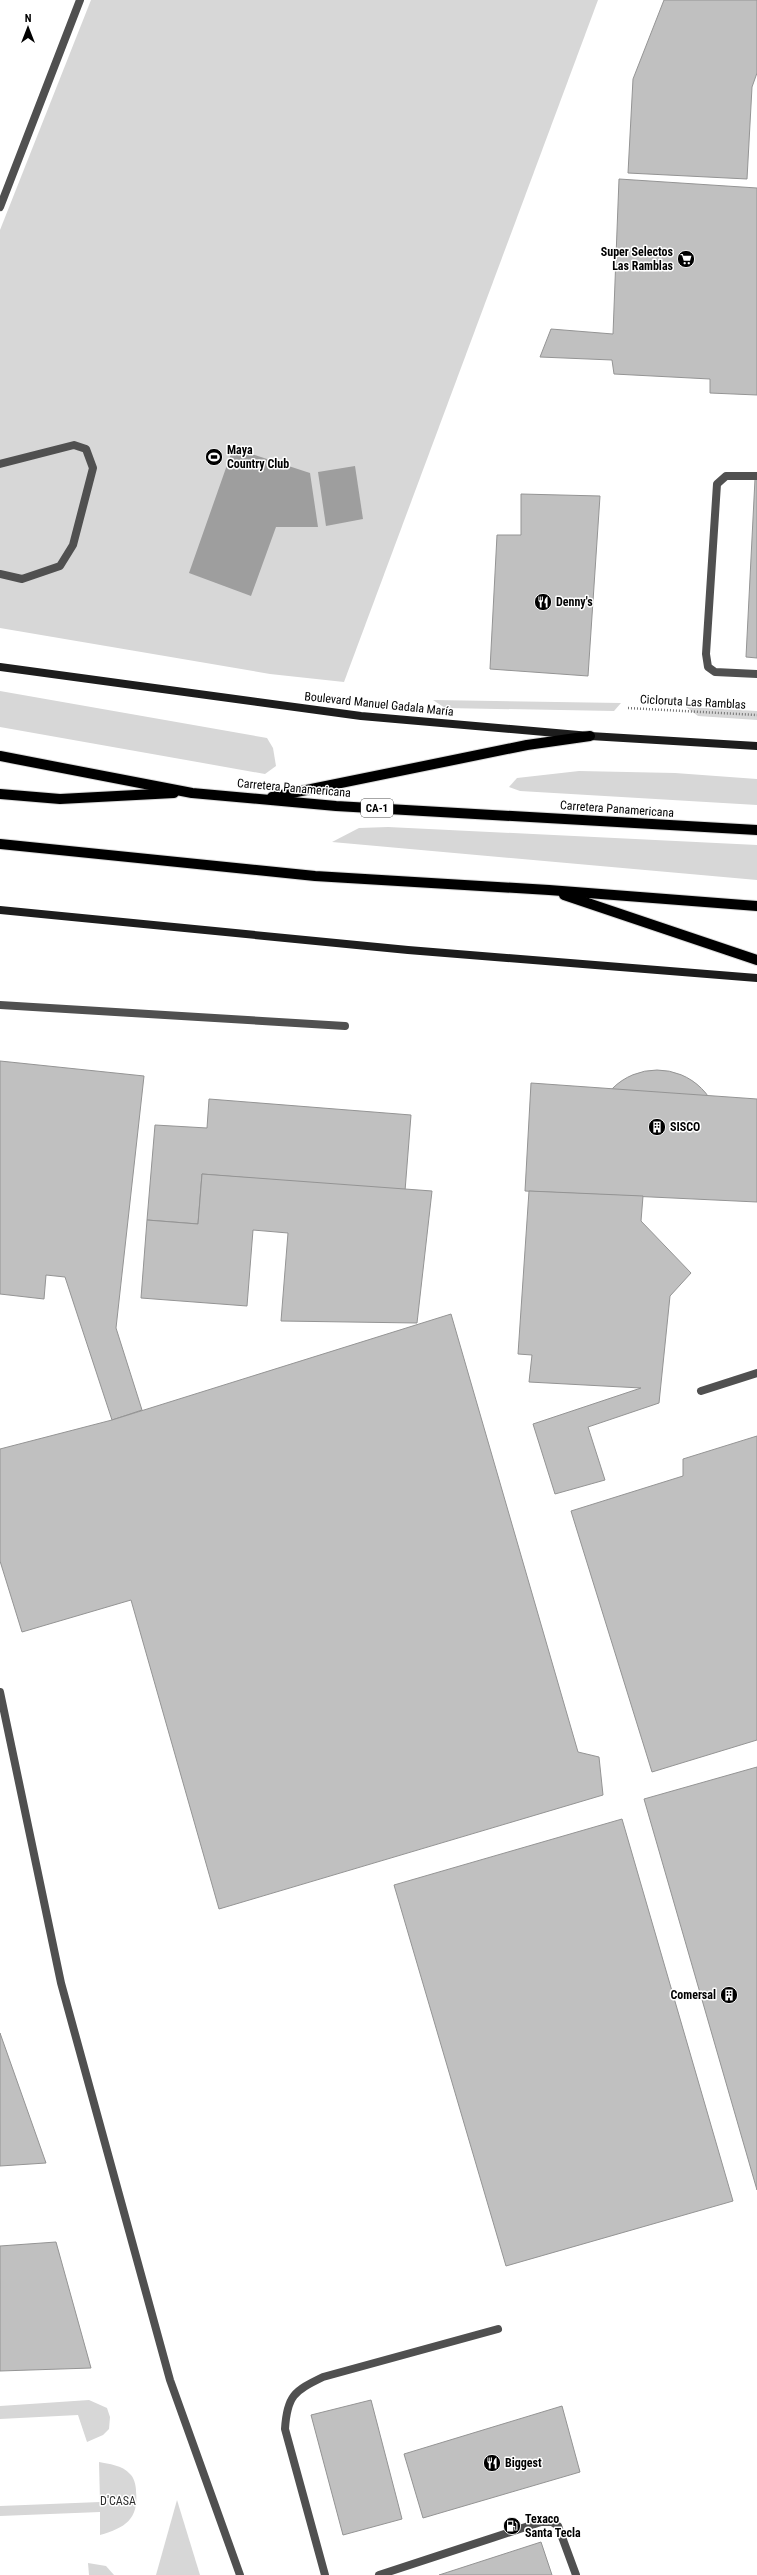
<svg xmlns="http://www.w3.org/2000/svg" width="757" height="2575" viewBox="0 0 757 2575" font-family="'Roboto Condensed',sans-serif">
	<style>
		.green { fill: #d7d7d7 }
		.water { fill: #9e9e9e }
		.building { fill: #c0c0c0; stroke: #949494 }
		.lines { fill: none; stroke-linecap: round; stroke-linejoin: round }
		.primary-casing { stroke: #dbdbdb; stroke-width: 12 }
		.path { stroke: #727272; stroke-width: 2.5; stroke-dasharray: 1 2; stroke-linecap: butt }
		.lane { stroke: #505050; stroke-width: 8 }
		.street { stroke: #505050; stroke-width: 8 }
		.secondary { stroke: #1d1d1d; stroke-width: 8 }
		.primary { stroke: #000; stroke-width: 10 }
		.labels { text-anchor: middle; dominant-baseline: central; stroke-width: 3; stroke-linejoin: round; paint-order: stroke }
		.shield { fill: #fff; stroke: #4c4c4c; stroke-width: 1 }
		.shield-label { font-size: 11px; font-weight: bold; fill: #000 }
		.poi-label { font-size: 12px; font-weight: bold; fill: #000; stroke: #fff; text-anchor: start }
		.street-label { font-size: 12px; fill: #000; stroke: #fff }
		.park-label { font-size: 12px; fill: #2e2e2e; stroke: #fff }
	</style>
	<rect width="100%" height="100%" fill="#fff"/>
	<g class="green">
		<polygon points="91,0 598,0 344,682 270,674 0,628 0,230"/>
		<polygon points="0,691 267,738 273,748 276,766 265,774 0,727"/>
		<polygon points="433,700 621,703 614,711 445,708"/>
		<polygon points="686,707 757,711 757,720 698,716"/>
		<polygon points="579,771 675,773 757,779 757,805 520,791 509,787 517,778"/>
		<polygon points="388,827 757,845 757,880 332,842 359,828"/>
		<polygon points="89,2400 107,2408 110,2417 109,2429 103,2435 87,2442 78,2415 0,2419 0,2406"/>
		<path d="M99 2462C109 2464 122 2465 130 2474 134 2477 136 2486 136 2491 139 2519 125 2528 100 2535V2512L0 2516V2506L100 2502Z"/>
		<polygon points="177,2500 200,2575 156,2575"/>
		<polygon points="88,2563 106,2566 114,2575 89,2575"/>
	</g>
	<g class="water">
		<polygon points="233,448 310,473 318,527 276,527 251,596 189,573"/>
		<polygon points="355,466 363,519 326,526 318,472"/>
	</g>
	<g class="building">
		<polygon points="664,0 757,0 757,73 752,87 747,179 628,173 633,79"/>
		<polygon points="619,179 757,188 757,395 710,393 710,379 614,374 612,360 540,357 551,329 613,334"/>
		<polygon points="755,479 757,479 757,658 746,657"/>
		<polygon points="521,494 600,496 588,676 490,669 497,535 521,535"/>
		<polygon points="0,1061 144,1076 116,1328 142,1410 112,1420 65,1277 46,1275 44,1299 0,1294"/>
		<circle cx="657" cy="1133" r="63"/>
		<polygon points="531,1083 757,1099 757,1202 525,1191"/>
		<polygon points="209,1099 411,1115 405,1191 202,1174 198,1224 147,1220 155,1125 207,1128"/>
		<polygon points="202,1174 432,1191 417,1323 281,1321 288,1233 253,1230 247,1306 141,1298 147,1220 198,1224"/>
		<polygon points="529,1191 643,1196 641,1221 691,1273 670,1296 659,1403 588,1427 605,1480 555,1494 533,1424 641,1388 529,1382 532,1355 518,1354"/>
		<polygon points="451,1314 578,1752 599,1757 603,1795 219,1909 131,1600 22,1632 0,1561 0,1449 112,1420"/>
		<polygon points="757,1436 757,1740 652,1772 571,1511 683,1476 683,1459"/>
		<polygon points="757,1767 757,2190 644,1799"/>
		<polygon points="622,1819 733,2201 506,2266 394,1885"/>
		<polygon points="0,2033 46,2163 0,2166"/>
		<polygon points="56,2242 91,2368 0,2371 0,2246"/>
		<polygon points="371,2400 402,2519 343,2535 311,2415"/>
		<polygon points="562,2406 580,2472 423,2518 404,2454"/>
		<polygon points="541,2542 552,2575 439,2575"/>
	</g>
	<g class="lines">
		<defs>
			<g id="primary">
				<polyline points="0,756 192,793 336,806 757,830"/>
				<polyline points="0,794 60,799 174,793"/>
				<polyline points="272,797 527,745 590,736"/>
				<polyline points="0,844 315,876 549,890 757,906"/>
				<polyline points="564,895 757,960"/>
			</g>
		</defs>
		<use href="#primary" class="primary-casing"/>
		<polyline class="path" points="628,708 757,715"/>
		<g class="lane">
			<polyline points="757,476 726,476 717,484 706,654 708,667 715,672 757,674"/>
			<polyline points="701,1391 757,1373"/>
			<path d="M325 2575 285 2429C287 2396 294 2391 323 2377L498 2329"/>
			<polyline points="379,2575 541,2522 552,2522 558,2526 576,2575"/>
		</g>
		<g class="street">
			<polyline points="0,207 80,0"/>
			<polyline points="0,464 74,445 86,449 93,468 73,545 60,566 22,579 0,574"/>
			<polyline points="0,1005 345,1026"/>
			<polyline points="0,1692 61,1983 170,2380 240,2575"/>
		</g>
		<g class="secondary">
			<polyline points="0,667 361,716 590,736 757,746"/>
			<polyline points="0,910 408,950 757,978"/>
		</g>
		<use href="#primary" class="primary"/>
	</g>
	<defs>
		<symbol id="supermarket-disc" viewBox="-11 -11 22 22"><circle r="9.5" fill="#000" stroke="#fff"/><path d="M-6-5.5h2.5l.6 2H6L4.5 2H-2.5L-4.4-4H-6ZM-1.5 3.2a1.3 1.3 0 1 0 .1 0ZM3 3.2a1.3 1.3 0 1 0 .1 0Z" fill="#fff"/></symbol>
		<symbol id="stadium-disc" viewBox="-11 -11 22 22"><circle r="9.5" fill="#000" stroke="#fff"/><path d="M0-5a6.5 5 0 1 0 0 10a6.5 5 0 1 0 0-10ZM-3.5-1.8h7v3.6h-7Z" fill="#fff"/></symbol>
		<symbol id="restaurant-disc" viewBox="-11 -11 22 22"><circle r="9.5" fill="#000" stroke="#fff"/><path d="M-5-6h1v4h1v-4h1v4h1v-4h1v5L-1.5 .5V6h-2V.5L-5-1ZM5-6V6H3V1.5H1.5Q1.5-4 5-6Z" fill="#fff"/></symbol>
		<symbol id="building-disc" viewBox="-11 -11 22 22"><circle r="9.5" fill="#000" stroke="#fff"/><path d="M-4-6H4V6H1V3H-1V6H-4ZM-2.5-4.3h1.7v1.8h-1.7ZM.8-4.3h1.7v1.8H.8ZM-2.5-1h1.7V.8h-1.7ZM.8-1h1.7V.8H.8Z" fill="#fff"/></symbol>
		<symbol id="fuel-disc" viewBox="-11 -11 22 22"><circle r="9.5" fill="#000" stroke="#fff"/><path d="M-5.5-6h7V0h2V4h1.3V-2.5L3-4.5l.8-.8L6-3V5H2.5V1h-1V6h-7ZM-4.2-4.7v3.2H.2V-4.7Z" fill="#fff"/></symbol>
	</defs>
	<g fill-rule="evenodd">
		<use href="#supermarket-disc" x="676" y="249" width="20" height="20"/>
		<use href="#stadium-disc" x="204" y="447" width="20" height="20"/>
		<use href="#restaurant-disc" x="533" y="592" width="20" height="20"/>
		<use href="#building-disc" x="647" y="1117" width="20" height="20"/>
		<use href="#building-disc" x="719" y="1985" width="20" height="20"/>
		<use href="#restaurant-disc" x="482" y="2453" width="20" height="20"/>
		<use href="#fuel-disc" x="502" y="2516" width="20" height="20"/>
	</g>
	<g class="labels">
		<rect class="shield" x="361" y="799" width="32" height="18" rx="3"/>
		<g class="shield-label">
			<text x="377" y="808">CA-1</text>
		</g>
		<g class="poi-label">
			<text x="673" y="252" text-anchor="end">Super Selectos<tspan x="673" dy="14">Las Ramblas</tspan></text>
			<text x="227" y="450">Maya<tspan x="227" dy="14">Country Club</tspan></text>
			<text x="556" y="602">Denny's</text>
			<text x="670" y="1127">SISCO</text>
			<text x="716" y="1995" text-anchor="end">Comersal</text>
			<text x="505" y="2463">Biggest</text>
			<text x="525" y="2519">Texaco<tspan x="525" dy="14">Santa Tecla</tspan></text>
		</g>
		<g class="street-label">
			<text transform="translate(693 702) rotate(3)">Cicloruta Las Ramblas</text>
			<text transform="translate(379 704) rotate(6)">Boulevard Manuel Gadala María</text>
			<text transform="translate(294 788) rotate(5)">Carretera Panamericana</text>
			<text transform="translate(617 809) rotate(4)">Carretera Panamericana</text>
		</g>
		<g class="park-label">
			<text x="118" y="2501">D'CASA</text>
		</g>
	</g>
	<g transform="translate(28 28)" stroke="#ffffff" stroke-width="3" paint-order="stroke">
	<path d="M0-3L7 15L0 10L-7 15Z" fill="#000000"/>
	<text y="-6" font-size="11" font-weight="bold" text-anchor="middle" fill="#000000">N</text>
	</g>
</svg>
